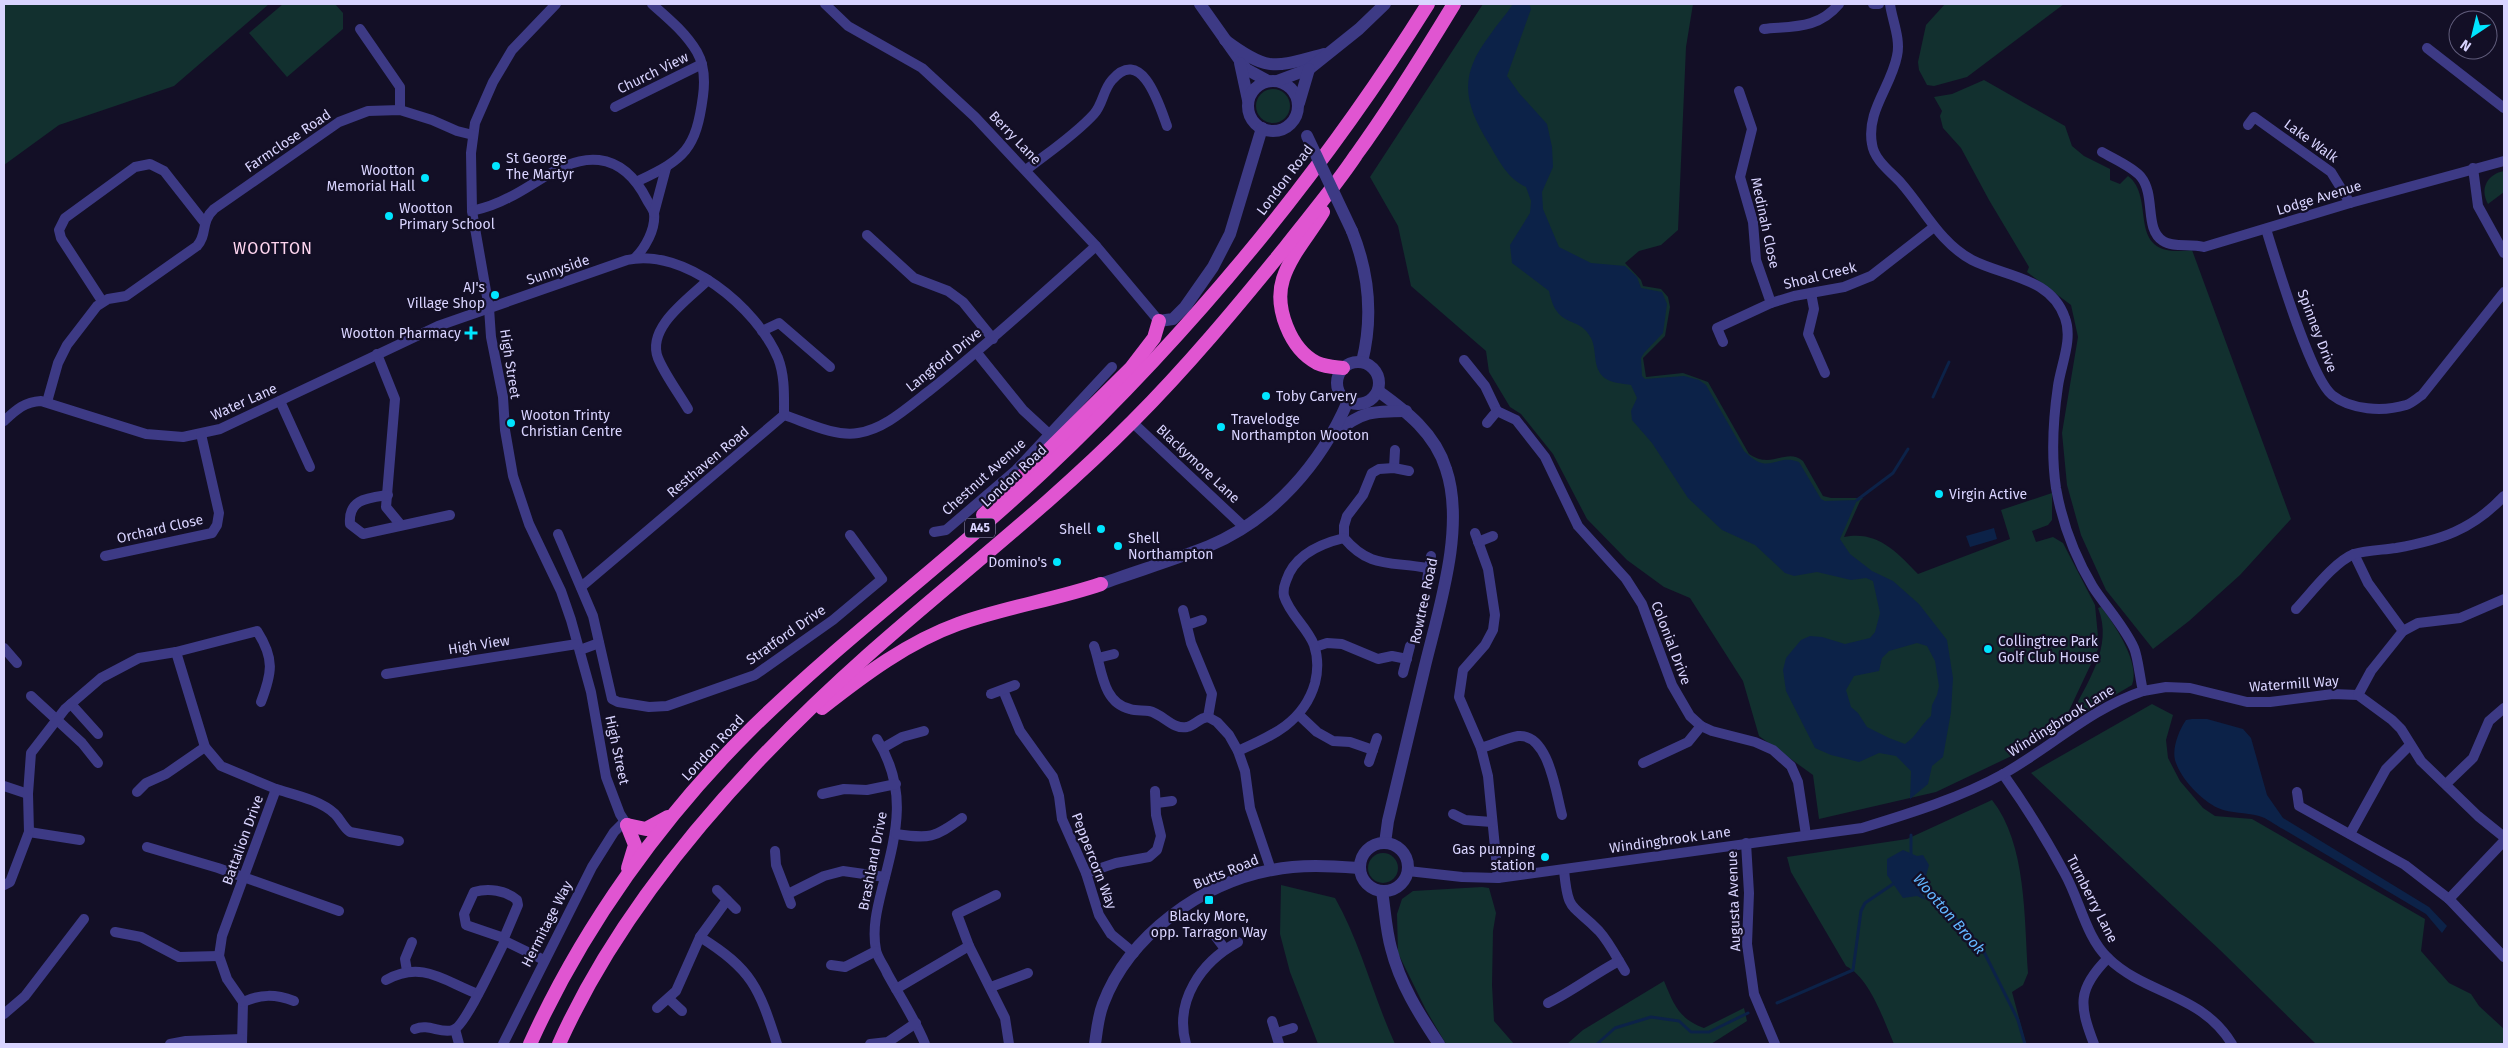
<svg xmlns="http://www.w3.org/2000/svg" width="2508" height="1048" viewBox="0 0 2508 1048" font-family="'Fira Sans',sans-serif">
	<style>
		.green { fill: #12302f }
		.water { fill: #0c2248; fill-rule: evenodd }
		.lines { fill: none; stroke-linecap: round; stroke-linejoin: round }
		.stream { stroke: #0c2248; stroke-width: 3 }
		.minor { stroke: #3d3a85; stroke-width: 10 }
		.tertiary { stroke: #3d3a85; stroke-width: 12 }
		.trunk { stroke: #e055d1; stroke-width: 14 }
		.tertiary-bridge { stroke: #3d3a85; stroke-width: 12 }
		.poi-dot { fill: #00e5ff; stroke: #130f26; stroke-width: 2 }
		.labels { text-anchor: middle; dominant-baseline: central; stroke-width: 4.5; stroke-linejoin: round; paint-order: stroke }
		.shield { fill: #130f26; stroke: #9e99be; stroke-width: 1 }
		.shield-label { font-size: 12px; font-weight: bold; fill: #d9d4ff }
		.street-label { font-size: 14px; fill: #d9d4ff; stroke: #130f26 }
		.poi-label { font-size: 14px; fill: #d9d4ff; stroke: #130f26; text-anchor: start }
		.water-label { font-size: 15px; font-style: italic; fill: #62b6ff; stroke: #130f26 }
		.quarter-label { font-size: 16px; letter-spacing: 1px; fill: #ffd6f0; stroke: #130f26 }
	</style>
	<rect width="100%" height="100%" fill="#130f26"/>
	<g class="green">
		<polygon points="4,4 269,4 174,86 59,125 4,165"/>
		<polygon points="283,4 335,4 343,13 343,29 287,77 249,33"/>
		<path d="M1483 4H1693L1686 47 1678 230 1661 245 1639 251 1625 263 1641 280 1643 286 1661 289 1668 297 1670 307 1665 336 1643 358 1646 377 1683 373 1708 382 1749 454C1772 470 1786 447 1803 461L1823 496 1831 498H1863L1860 501 1844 537C1877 530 1897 552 1918 574L2010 539 2001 510 2052 493V520L2048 525 2032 531 2036 542 2053 537 2063 543 2095 605 2099 647 2066 717 2022 751 1936 792 1819 819 1813 775 1759 736 1743 681 1690 598 1664 587 1627 560 1587 519 1553 454 1521 414 1510 407 1489 372 1486 351 1411 286 1398 226 1370 177Z"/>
		<polygon points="1945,4 2064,4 1967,77 1934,86 1927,85 1919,70 1918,62 1926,25"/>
		<path d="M1984 80 2065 126 2072 146 2084 156 2110 169V180L2120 184 2128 176C2158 199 2122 260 2192 250L2291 519 2240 575 2189 621 2153 649 2106 590 2081 535 2067 485 2062 433 2078 337 2071 305 2027 272 2029 267 1989 200 1961 148 1943 128 1940 116 1942 111 1934 97 1952 94Z"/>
		<circle cx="1273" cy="106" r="17"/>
		<path d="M2504 171V192L2488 204C2479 188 2488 174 2504 171Z"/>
		<path d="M2101 607C2114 623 2141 664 2132 685L2081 715 2070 717C2086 684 2114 647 2098 608Z"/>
		<polygon points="2152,704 2173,715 2166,740 2168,758 2180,781 2203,808 2215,816 2252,819 2425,919 2421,951 2449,983 2471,994 2479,1006 2504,1029 2504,1044 2316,1044 2220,950 2031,773"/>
		<path d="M1992 800C2027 844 2024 919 2028 973L2023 985 2012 992 2026 1044H1894C1884 1021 1870 978 1846 966L1791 872 1787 857 1907 839Z"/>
		<circle cx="1383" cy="868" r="15"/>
		<path d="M1281 885 1335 898C1361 944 1373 996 1395 1044H1318L1290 972 1280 934Z"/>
		<polygon points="1482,887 1489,888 1496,913 1493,931 1492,985 1494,1021 1514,1044 1446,1044 1426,1010 1398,953 1397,914 1402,899 1413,891"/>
		<path d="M1664 981C1674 1005 1679 1019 1704 1028L1744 1008 1747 1021 1711 1044H1567L1583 1030Z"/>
	</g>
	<g class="water">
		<path d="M1513 4H1529L1531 9 1507 76 1519 93 1547 124 1552 147 1553 167 1542 192 1543 209 1559 247 1591 263 1625 266 1637 277 1641 288 1662 292 1667 304 1663 333 1644 353 1641 358 1642 376 1645 379 1684 376 1699 380 1706 385 1744 451C1770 477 1774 453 1799 462L1821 499 1825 501 1857 500 1840 539 1850 554 1872 571 1893 581 1919 604 1947 640 1953 678 1951 712 1943 757 1932 766 1928 784 1910 799 1911 771 1896 756 1879 753 1859 762 1831 755 1815 748 1786 691 1783 670 1786 658 1801 640 1810 636 1822 637 1845 644 1870 638 1875 632 1880 613 1873 581 1866 578 1851 580 1817 572 1794 576 1785 573 1755 545 1722 530 1688 498 1652 443 1632 420 1631 411 1637 398 1631 385C1625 384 1614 383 1608 380 1591 371 1598 352 1591 338 1579 314 1557 331 1549 291L1512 263 1510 245 1530 213 1531 201 1526 187C1507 178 1500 162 1489 144 1464 103 1458 76 1490 35 1497 24 1506 15 1513 4ZM1917 643 1927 646 1935 661 1939 686 1937 695 1932 705 1931 716C1921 724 1917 736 1905 744L1889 738 1867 727 1858 713 1851 707 1846 690 1854 676 1879 671 1882 658 1889 651Z"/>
		<polygon points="1994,528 1997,539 1970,547 1966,536"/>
		<path d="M2192 719H2207L2243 729 2251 738 2267 795 2283 818 2429 907 2447 926 2442 933 2426 914 2283 829C2275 825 2267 818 2259 816 2245 812 2232 814 2218 808 2201 800 2180 778 2175 760 2172 748 2179 730 2186 720Z"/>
		<polygon points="1903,850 1917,856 1923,855 1929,865 1926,876 1919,879 1917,886 1926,900 1917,896 1903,898 1887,875 1887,859"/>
	</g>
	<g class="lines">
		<g class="stream">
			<polyline points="1933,397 1949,362"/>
			<polyline points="1857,500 1893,473 1908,449"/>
			<polyline points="1911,835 1911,857"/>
			<polyline points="1917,876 1982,948 2018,1020 2025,1044"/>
			<polyline points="1777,1003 1853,970 1861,911 1865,903 1893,884"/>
			<polyline points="1597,1044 1615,1028 1651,1017 1679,1021 1691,1032 1709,1032 1748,1013"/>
		</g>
		<g class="minor">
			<polyline points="556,4 512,50 493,82 475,123 471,153 472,211 489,308 491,337 503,397 505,430 513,476 529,524 561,591 571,620 591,692 606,777 620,814 627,825"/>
			<polyline points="825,4 848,26 922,68 975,117 1096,246 1159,321"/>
			<polyline points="1873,4 1879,4"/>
			<polyline points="360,29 400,87 400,110"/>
			<path d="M1764 29C1794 26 1818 29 1839 4"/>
			<polyline points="2427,48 2504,108"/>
			<polyline points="1739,91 1752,129 1740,177 1753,222 1756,260 1771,303"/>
			<polyline points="615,107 702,64"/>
			<polyline points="2248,125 2254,117 2331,172 2350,203"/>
			<path d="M2102 152C2114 159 2133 167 2141 177 2156 196 2144 229 2163 241 2173 248 2191 243 2204 247L2350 203 2504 161"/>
			<polyline points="2473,168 2478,206 2504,253"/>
			<path d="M1026 170C1049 152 1075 135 1094 114 1103 104 1103 90 1112 80 1142 45 1160 107 1167 126"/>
			<path d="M638 181C685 159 696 149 703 96 705 81 705 66 697 52 686 33 668 18 652 4"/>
			<path d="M472 211C485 208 497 204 508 198 536 185 566 156 599 160 623 163 637 180 647 200 649 204 653 209 654 213 656 229 645 248 635 258"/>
			<polyline points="654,213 666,168"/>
			<path d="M2266 229C2276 261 2310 377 2332 395 2351 410 2383 412 2406 405 2412 403 2417 398 2422 395L2504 292"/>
			<polyline points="867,235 914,278 948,291 963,302 993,339"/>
			<polyline points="1811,293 1814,309 1808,334 1825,373"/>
			<polyline points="102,301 61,238 59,230 65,218 135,167 150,164 164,171 204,222"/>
			<polyline points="762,331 779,323 830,367"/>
			<polyline points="1723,342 1717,328 1771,303 1794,296 1844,287 1871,276 1934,227"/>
			<polyline points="977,353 1023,410 1049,434"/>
			<polyline points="377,354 395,399 386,507 400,524"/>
			<polyline points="1464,360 1485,386 1497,411"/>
			<polyline points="280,401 310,467"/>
			<path d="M47 402 58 363 67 345 97 306 108 299 126 296 197 246C208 234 200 222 214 209L339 122 368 111 400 110 432 120 457 131 473 135"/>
			<path d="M688 409C678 392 665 375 658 358 646 327 690 298 708 280"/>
			<path d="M784 415C806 422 834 437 858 433 885 429 908 407 929 391 987 345 1041 295 1096 246"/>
			<path d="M4 421C16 410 24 402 41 401L146 434 183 437 220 429 438 326 627 260C684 247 757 308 778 358 785 376 784 396 784 415L581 587"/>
			<polyline points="1132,422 1244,527"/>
			<polyline points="1487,423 1497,411 1516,420 1545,457 1578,526 1626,579 1642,604 1672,685 1690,716 1701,726 1712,731 1755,742 1773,750 1791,766 1798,782 1806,835"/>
			<polyline points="1394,468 1395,450"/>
			<path d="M1409 471 1394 468 1379 469 1372 473 1363 495 1347 516 1344 526V538C1370 569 1391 561 1427 568"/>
			<path d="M388 495C367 498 348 499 350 524L363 534 450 515"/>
			<polyline points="934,532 946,530 1016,470 1112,367"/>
			<polyline points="1475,533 1488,569 1495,615 1493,630 1485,645 1463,670 1459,697 1481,748 1488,776 1498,878"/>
			<polyline points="558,534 593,616 612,699 618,702 649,707 667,706 755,675 833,620 882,579 850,535"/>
			<polyline points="1478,542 1493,536"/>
			<polyline points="2354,554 2368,583 2403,631"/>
			<polyline points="105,556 212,533 217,525 219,513 201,434"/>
			<polyline points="1427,580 1431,556"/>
			<path d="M2296 609C2311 593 2334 562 2354 554 2367 550 2383 550 2396 548 2441 540 2472 530 2504 496"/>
			<polyline points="1183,610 1191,643 1212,694 1208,717"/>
			<polyline points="1187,625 1202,620"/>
			<path d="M1094 646C1102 668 1102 703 1130 709 1136 711 1143 710 1149 711 1163 714 1173 730 1187 727 1195 725 1199 718 1208 717L1217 722 1229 735 1238 751 1245 771 1250 808 1271 870"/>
			<polyline points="1315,647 1327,643 1342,644 1378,659 1392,656 1407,659"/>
			<polyline points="4,648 17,663"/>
			<polyline points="580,650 599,643"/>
			<path d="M176 652 257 631C275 659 272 673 261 702"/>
			<polyline points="1098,658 1114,654"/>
			<polyline points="1403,673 1410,646"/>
			<polyline points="386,674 577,644"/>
			<polyline points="1003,690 1020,731 1053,777 1059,796 1062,819 1086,873 1099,915 1111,934 1134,953"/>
			<polyline points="2143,691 2166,687 2190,688 2247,702 2270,702 2333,694 2358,695 2392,720 2401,729 2421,761 2478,816 2504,837"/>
			<polyline points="991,694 1015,685"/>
			<polyline points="2358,695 2371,671 2403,631 2418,623 2460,618 2504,599"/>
			<polyline points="31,696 82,743 98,763"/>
			<polyline points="71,704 98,734"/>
			<polyline points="1299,715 1317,732 1333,741 1350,742 1373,750"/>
			<path d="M877 739C909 791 896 834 882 889 877 909 872 929 876 950 877 957 884 966 887 973 900 997 915 1019 925 1044"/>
			<polyline points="883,748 902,737 924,731"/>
			<path d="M1481 748C1492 745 1506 738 1518 736 1549 733 1556 794 1562 815"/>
			<path d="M1238 751C1272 736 1304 722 1315 683 1318 671 1318 657 1314 645 1307 627 1290 615 1284 596 1283 591 1284 586 1286 581 1294 555 1319 544 1344 538"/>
			<polyline points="1369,762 1377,738"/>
			<polyline points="1643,763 1688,742 1701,726"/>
			<path d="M2003 774C2025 805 2047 840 2065 874 2080 901 2086 937 2108 958 2146 995 2201 993 2232 1044"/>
			<polyline points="2446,784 2473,758 2489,721 2504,708"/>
			<polyline points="4,786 28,794"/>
			<path d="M276 789C295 795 320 800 335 814 341 820 343 827 350 832L399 841"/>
			<polyline points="137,792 146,783 166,774 205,747"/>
			<polyline points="2297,792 2299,806 2405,865 2449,899 2504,957"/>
			<polyline points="822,794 844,789 867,790 896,784"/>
			<polyline points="1157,803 1172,801"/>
			<polyline points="1453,814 1465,820 1492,822"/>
			<polyline points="29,832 80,840"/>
			<path d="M896 834C930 839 934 838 962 818"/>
			<polyline points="2350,834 2386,769 2410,745"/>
			<polyline points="1746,843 1749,893 1747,944 1754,994 1775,1044"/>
			<polyline points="147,847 218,868 339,911"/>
			<polyline points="775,851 776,865 791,904"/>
			<path d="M1564 870C1568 914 1572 903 1599 931 1609 942 1617 958 1625 971"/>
			<path d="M1408 871 1462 877 1498 878 1862 828C1911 813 1960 798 2005 773 2051 747 2092 708 2143 691 2140 679 2138 657 2134 648 2124 626 2106 607 2093 587 2075 557 2062 522 2056 488 2051 454 2053 420 2058 386 2061 365 2073 339 2065 318 2051 277 2005 277 1972 260 1940 243 1924 209 1901 183 1891 172 1874 160 1872 144 1866 111 1891 87 1897 56 1901 39 1892 20 1890 4"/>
			<polyline points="1086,873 1116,863 1149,857 1157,850 1161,836 1156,815 1155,791"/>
			<polyline points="4,885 10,882 29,832 28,794 31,753 65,709 101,678 139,658 176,652 205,747 221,766 276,789 222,936 219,956 227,979 243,1002 242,1044"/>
			<polyline points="717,890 736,909"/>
			<polyline points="788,894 824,876 843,871 885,877"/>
			<polyline points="996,895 957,914 969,946 1005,1018 1009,1044"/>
			<polyline points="2449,899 2504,841"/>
			<polyline points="115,932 141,937 179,957 219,956"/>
			<polyline points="1213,933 1225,949"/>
			<path d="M700 937C752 969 759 988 777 1044"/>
			<polyline points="505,941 544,960"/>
			<polyline points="831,965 845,967 876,951"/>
			<polyline points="407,971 405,959 412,942"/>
			<path d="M386 980C422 960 444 981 478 994"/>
			<polyline points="991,987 1028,973"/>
			<polyline points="896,989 969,946"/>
			<polyline points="669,999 682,1011"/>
			<path d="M243 1002C261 994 275 994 294 1001"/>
			<path d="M1548 1003C1573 991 1594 974 1619 961"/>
			<polyline points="657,1008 676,991 700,937 727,900"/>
			<polyline points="4,1014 25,996 84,919"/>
			<polyline points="1272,1021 1279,1044"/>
			<path d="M415 1029C429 1023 440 1034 453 1030 465 1027 497 956 505 941L504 938 518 905 517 900C506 890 488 888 474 892L464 914 466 925 504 938"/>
			<polyline points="455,1029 459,1044"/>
			<polyline points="1277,1033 1293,1028"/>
			<polyline points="170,1044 186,1041 242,1039"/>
			<polyline points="503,1044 592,867 614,832 624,822"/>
			<polyline points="870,1044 888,1042 916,1023"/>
			<path d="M1186 1044C1174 1001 1201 962 1238 942"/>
			<path d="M2094 1044C2079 1005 2077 989 2108 958"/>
		</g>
		<g class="tertiary">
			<polyline points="1200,4 1246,69 1268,81"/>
			<path d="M1225 40C1269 73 1275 67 1324 54"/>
			<polyline points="1240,63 1248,100"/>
			<circle cx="1273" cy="106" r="25"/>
			<polyline points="1277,81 1309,69 1359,29 1385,4"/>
			<polyline points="1299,103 1309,69"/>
			<path d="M1352 231C1369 273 1373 318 1362 362"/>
			<polyline points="1159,321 1173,319 1185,307 1213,267 1230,234 1262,128"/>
			<circle cx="1358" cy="383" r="21"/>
			<path d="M1378 391C1406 411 1435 433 1446 469 1466 528 1438 611 1424 670 1412 720 1400 771 1388 821L1385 843"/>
			<path d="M1335 433C1362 411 1373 411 1406 411"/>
			<path d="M1101 584C1137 571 1174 560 1209 546 1273 519 1321 464 1348 401"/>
			<circle cx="1384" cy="867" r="24"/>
			<path d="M1382 891C1385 910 1386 930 1391 948 1400 984 1419 1014 1439 1044"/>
			<path d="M1095 1044C1097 1030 1098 1017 1103 1004 1129 935 1202 883 1272 870 1301 864 1331 866 1359 868"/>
		</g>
		<g class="trunk">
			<path d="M1323 212C1310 234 1291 254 1283 279 1274 307 1290 349 1317 363 1326 367 1334 367 1343 368"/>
			<polyline points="983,515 1131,368 1154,338 1159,321"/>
			<path d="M822 708C864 675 908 642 958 624 1005 607 1054 600 1101 584"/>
			<polyline points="627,825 635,845 628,868"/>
			<polyline points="627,825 646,829 668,817"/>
			<path d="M530 1044C583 927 661 818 753 727 846 636 951 559 1045 470 1194 329 1319 178 1428 4"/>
			<path d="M559 1044C625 897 748 762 868 655 956 577 1050 505 1133 421 1187 367 1236 308 1284 249 1308 218 1334 188 1356 155 1391 107 1423 55 1454 4"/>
		</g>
		<polyline class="tertiary-bridge" points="1307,136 1352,231"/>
	</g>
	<g class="poi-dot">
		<circle cx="496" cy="166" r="5"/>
		<circle cx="425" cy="178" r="5"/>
		<circle cx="389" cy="216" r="5"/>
		<circle cx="495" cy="295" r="5"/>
		<path d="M468.5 325.5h5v5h5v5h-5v5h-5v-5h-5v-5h5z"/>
		<circle cx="1266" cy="396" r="5"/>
		<circle cx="511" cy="423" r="5"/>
		<circle cx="1221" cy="427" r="5"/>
		<circle cx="1939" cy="494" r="5"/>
		<circle cx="1101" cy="529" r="5"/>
		<circle cx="1118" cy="546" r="5"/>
		<circle cx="1057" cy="562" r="5"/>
		<circle cx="1988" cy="649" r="5"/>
		<circle cx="1545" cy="857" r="5"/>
		<rect x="1204" y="895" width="10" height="10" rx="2.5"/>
	</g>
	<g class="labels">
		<rect class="shield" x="965" y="518.5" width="30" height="19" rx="4"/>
		<g class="shield-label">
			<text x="980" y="528">A45</text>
		</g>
		<g class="street-label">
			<text transform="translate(653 73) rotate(-26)">Church View</text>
			<text transform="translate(1015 138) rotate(46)">Berry Lane</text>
			<text transform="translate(288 141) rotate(-34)">Farmclose Road</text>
			<text transform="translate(2311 141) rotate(36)">Lake Walk</text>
			<text transform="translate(1285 180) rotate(-53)">London Road</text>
			<text transform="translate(2319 198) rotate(-17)">Lodge Avenue</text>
			<text transform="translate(1765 223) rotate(78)">Medinah Close</text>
			<text transform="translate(558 270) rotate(-19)">Sunnyside</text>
			<text transform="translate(1820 276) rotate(-14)">Shoal Creek</text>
			<text transform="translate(2317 331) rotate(69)">Spinney Drive</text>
			<text transform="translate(944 360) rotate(-39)">Langford Drive</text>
			<text transform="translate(510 364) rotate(81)">High Street</text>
			<text transform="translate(244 402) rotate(-24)">Water Lane</text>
			<text transform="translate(708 462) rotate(-40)">Resthaven Road</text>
			<text transform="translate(1198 464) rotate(43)">Blackymore Lane</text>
			<text transform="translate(1014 476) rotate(-43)">London Road</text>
			<text transform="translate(984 477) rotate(-42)">Chestnut Avenue</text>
			<text transform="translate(160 529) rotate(-13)">Orchard Close</text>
			<text transform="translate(1424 601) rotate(-78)">Rowtree Road</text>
			<text transform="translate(786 635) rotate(-35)">Stratford Drive</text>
			<text transform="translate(1671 643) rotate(69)">Colonial Drive</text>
			<text transform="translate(479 645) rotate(-9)">High View</text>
			<text transform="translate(2294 684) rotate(-4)">Watermill Way</text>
			<text transform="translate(2061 721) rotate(-32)">Windingbrook Lane</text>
			<text transform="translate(713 748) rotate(-47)">London Road</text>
			<text transform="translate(617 750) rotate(78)">High Street</text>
			<text transform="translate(243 840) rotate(-70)">Battalion Drive</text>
			<text transform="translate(1670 840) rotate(-8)">Windingbrook Lane</text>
			<text transform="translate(873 861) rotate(-79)">Brashland Drive</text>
			<text transform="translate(1094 861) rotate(69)">Peppercorn Way</text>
			<text transform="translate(1226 872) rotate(-22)">Butts Road</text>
			<text transform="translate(2092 899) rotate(63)">Turnberry Lane</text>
			<text transform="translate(1734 901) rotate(-92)">Augusta Avenue</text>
			<text transform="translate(547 924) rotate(-63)">Hermitage Way</text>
		</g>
		<g class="poi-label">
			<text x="506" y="158">St George<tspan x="506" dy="16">The Martyr</tspan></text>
			<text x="415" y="170" text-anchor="end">Wootton<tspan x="415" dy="16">Memorial Hall</tspan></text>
			<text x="399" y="208">Wootton<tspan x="399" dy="16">Primary School</tspan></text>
			<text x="485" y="287" text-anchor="end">AJ's<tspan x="485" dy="16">Village Shop</tspan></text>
			<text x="461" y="333" text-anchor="end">Wootton Pharmacy</text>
			<text x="1276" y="396">Toby Carvery</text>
			<text x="521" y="415">Wooton Trinty<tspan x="521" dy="16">Christian Centre</tspan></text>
			<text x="1231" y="419">Travelodge<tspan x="1231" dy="16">Northampton Wooton</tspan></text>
			<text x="1949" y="494">Virgin Active</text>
			<text x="1091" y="529" text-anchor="end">Shell</text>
			<text x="1128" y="538">Shell<tspan x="1128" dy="16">Northampton</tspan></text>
			<text x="1047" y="562" text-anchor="end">Domino's</text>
			<text x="1998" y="641">Collingtree Park<tspan x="1998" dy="16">Golf Club House</tspan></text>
			<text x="1535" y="849" text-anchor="end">Gas pumping<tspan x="1535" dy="16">station</tspan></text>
			<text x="1209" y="916" text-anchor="middle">Blacky More,<tspan x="1209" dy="16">opp. Tarragon Way</tspan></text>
		</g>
		<g class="water-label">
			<text transform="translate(1949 914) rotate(49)">Wootton Brook</text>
		</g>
		<g class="quarter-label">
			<text x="273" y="248">WOOTTON</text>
		</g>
	</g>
	<rect width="2508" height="1048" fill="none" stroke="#d9d4ff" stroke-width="10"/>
	<g transform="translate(2473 35) rotate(215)"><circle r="24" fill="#130f26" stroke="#625e7d"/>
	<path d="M0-4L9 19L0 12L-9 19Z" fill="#00e5ff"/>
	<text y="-8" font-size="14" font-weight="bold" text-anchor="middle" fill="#d9d4ff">N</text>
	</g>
</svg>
